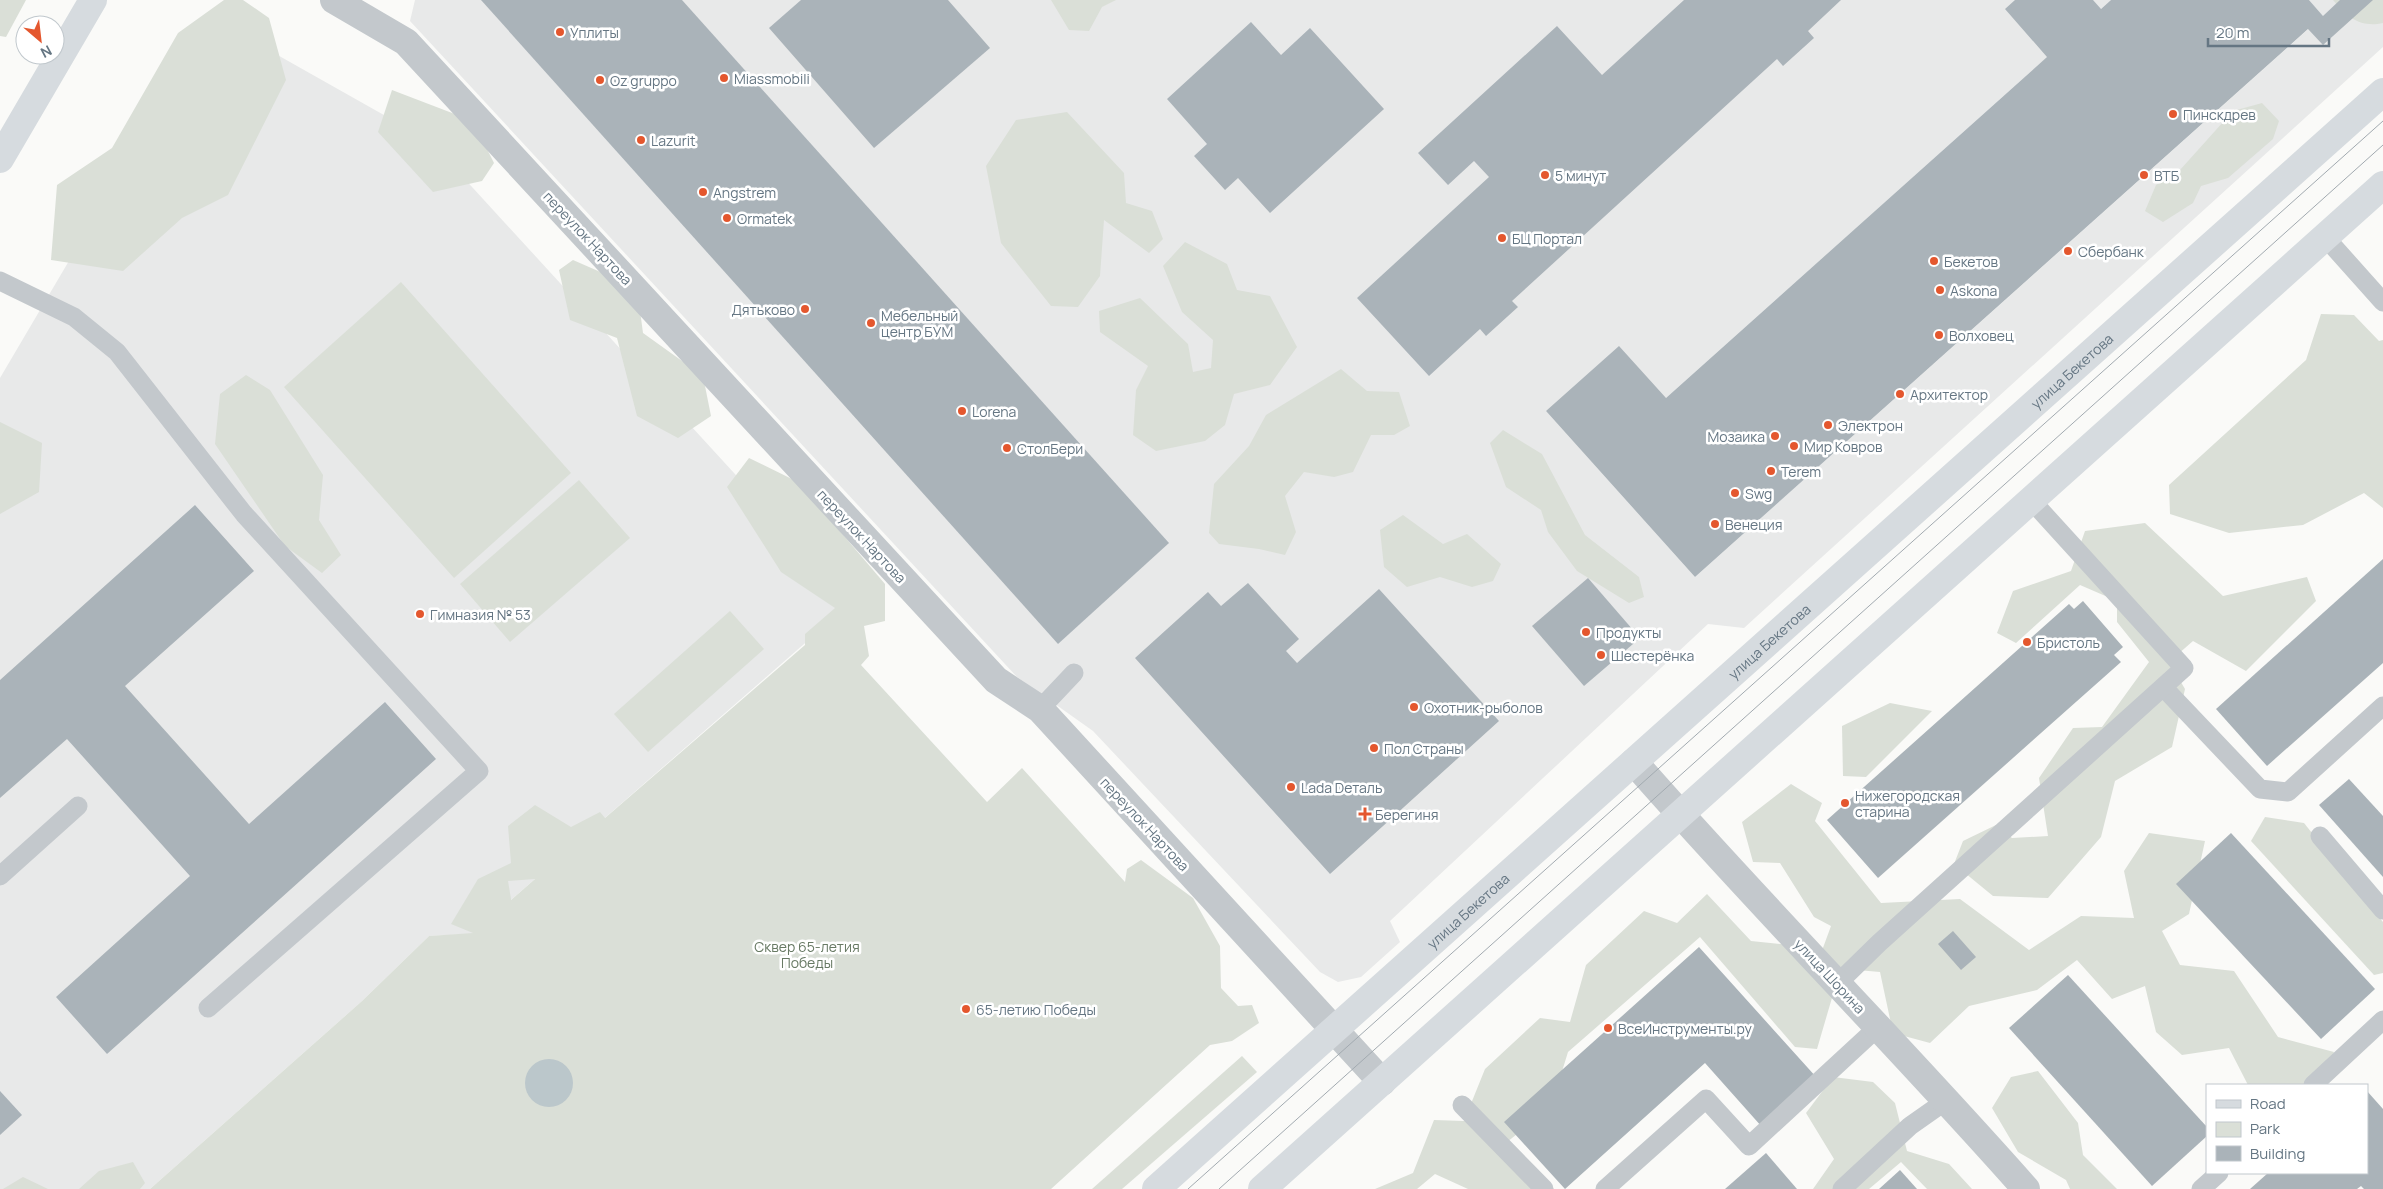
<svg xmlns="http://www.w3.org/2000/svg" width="2383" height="1189" viewBox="0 0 2383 1189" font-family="Manrope,sans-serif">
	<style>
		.built { fill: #e8e9e9 }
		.green { fill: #dadfd7; fill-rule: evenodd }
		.water { fill: #bbc7cb }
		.building { fill: #aab3b9 }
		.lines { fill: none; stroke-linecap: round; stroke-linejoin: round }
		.lane { stroke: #c3c8cc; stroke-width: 19 }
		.street { stroke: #c3c8cc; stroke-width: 28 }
		.secondary { stroke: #d6dbdf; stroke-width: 28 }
		.tram { stroke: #a2aab0; stroke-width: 1 }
		.poi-dot { fill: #e4572e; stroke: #fff; stroke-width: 2 }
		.labels { text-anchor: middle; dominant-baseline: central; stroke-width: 5; stroke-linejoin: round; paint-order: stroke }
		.poi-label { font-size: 14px; fill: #657683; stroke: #fff; text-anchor: start }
		.street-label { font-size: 14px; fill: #657683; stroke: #fff }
		.park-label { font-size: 14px; fill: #687a64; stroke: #fff }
	</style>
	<rect width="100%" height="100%" fill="#fafaf8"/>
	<g class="built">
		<polygon points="415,0 2111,0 1666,398 1546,411 1695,577 2323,16 2309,0 2383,0 2383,47 1744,628 1708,624 1390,921 1400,942 1361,977 1338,982 1320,972 1093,731 1017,677 410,21"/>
		<polygon points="212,18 430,141 852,602 472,934 429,936 362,1001 150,1189 0,1189 0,378"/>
	</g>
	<g class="green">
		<polygon points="0,0 26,0 6,37 0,36"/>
		<polygon points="224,0 243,0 269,18 286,80 228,195 182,218 123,271 51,260 57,185 112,148 178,33"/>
		<polygon points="1051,0 1116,0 1102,7 1089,31 1069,30"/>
		<path d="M2333 0H2383V23C2360 28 2347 17 2333 0Z"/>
		<polygon points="392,90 473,121 494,163 482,181 433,192 378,132"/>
		<polygon points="2262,103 2279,121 2273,139 2228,178 2201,186 2193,203 2163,222 2145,211 2156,185 2180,170 2233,111"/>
		<polygon points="1067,112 1124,173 1126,203 1152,211 1163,239 1149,253 1104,220 1100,276 1078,307 1051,306 1001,243 986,166 1016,120"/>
		<polygon points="1185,242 1227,264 1237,290 1270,296 1297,347 1270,385 1234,394 1225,425 1205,441 1156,451 1133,435 1136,390 1148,366 1100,332 1099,311 1140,298 1188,344 1193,372 1211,368 1213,340 1182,312 1163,266"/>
		<polygon points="573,260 637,288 643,333 703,376 711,416 678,438 637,416 617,338 570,320 559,270"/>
		<polygon points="401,282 571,473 454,578 284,387"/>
		<polygon points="2321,314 2354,315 2379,341 2383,340 2383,508 2364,493 2303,525 2229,533 2170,514 2169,485 2306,360"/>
		<polygon points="1341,369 1367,391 1399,392 1410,426 1394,435 1371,435 1353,472 1334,477 1304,472 1285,496 1296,532 1285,555 1259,549 1219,544 1209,533 1214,484 1249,446 1266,415"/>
		<polygon points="246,375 270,390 323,475 319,520 341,555 322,573 285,546 215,444 220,394"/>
		<polygon points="0,422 42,443 39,492 0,514"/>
		<polygon points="1503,430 1542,454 1585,535 1639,577 1644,597 1629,603 1577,571 1548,532 1541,510 1506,487 1490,443"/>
		<path d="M749 458 798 482 885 584V621L864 626 869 656 861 665 987 802 1022 768 1125 882 1127 869 1141 860 1193 898 1220 946 1221 988 1238 1006 1252 1005 1259 1023 1232 1041 1210 1045 1051 1189H150L362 1001 429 936 473 933 451 924 478 879 511 863 508 826 535 805 571 827 600 812 605 818 805 645V634L835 608 781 572 727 487ZM535 879 511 900V899L508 881Z"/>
		<polygon points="579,480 630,538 510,642 460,584"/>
		<polygon points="1403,515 1443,544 1467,534 1501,564 1493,581 1472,587 1440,577 1407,587 1384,567 1380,530"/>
		<polygon points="2145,523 2223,596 2307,577 2316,601 2246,671 2193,641 2169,662 2185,689 2172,747 2115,781 2101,837 2048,898 1993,896 1954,864 1963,841 1996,825 2012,838 2048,836 2039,778 2073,728 2102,727 2149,662 2117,622 2117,601 2080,585 2016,643 1997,633 2013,591 2071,571 2085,531"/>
		<polygon points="730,611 764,649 648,752 614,714"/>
		<polygon points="1890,703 1932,711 1866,777 1843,776 1842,726"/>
		<polygon points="1791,784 1822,803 1815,821 1881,903 1960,899 2029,950 2081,916 2134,918 2124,871 2149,833 2205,841 2189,914 2162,931 2180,965 2234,971 2278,1037 2334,1052 2320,1085 2248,1085 2229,1048 2182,1055 2156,1032 2145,986 2112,999 2077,960 2037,990 1969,1006 1930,1043 1893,1033 1880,972 1834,968 1820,956 1831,926 1814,917 1780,863 1753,862 1742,822"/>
		<polygon points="2265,817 2304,823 2383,922 2383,973 2374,975 2251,841"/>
		<polygon points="1707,894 1751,941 1790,945 1834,991 1817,1049 1795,1047 1700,937 1568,1052 1551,1107 1507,1142 1554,1189 1468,1189 1435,1174 1417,1189 1375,1189 1413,1173 1434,1120 1464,1121 1485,1069 1540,1018 1570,1022 1586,965 1644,911 1677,923"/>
		<polygon points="1242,1056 1257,1072 1122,1189 1092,1189"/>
		<polygon points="2038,1071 2078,1123 2083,1155 2117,1189 2070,1189 2066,1180 2018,1152 1992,1108 2011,1077"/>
		<polygon points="1833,1077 1873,1082 1895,1103 1907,1151 1949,1164 1972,1189 1927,1189 1901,1162 1869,1189 1813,1189 1834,1159 1806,1113"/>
		<polygon points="133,1162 145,1183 140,1189 79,1189 99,1171"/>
		<polygon points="23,1177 48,1189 3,1189"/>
	</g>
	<circle class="water" cx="549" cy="1083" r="24"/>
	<g class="building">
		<polygon points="481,0 682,0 1169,543 1058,644"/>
		<polygon points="801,0 948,0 990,48 874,148 769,28"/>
		<polygon points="1684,0 1841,0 1808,31 1814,38 1783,66 1777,59 1512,301 1518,307 1486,336 1480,329 1429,376 1357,298 1489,177 1474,161 1448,185 1418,153 1557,26 1602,75"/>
		<polygon points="2015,0 2093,0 2101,9 2111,0 2309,0 2323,16 2340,0 2373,0 2323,45 2308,29 1695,577 1546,411 1619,346 1666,398 2047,57 2005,9"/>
		<polygon points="1251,22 1281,55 1310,28 1384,109 1270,213 1238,178 1225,190 1194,156 1207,144 1167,99"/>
		<polygon points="195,505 254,571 125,686 249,824 385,702 436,759 107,1054 56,997 190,876 67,739 0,798 0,680"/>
		<polygon points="2383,559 2383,663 2267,766 2216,709"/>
		<polygon points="1588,578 1640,638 1584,686 1532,626"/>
		<polygon points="1248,583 1299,639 1286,651 1297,663 1379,589 1499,721 1330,874 1135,658 1208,592 1221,606"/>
		<polygon points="2083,601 2123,647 2114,655 2121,662 1878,878 1827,820 2069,604 2074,609"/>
		<polygon points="2349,779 2383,816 2383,877 2319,805"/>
		<polygon points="2231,833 2375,989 2321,1039 2176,884"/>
		<polygon points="1953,931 1976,957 1961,970 1938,944"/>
		<polygon points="1699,947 1817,1078 1762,1127 1705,1063 1565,1189 1504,1122"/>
		<polygon points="2068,975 2207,1127 2207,1136 2152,1186 2009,1028"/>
		<polygon points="0,1091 22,1115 0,1135"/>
		<polygon points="2367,1091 2383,1109 2383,1189 2364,1189 2361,1186 2357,1189 2250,1189 2268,1173 2367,1173"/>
		<polygon points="1766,1153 1797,1189 1725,1189"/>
		<polygon points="1900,1170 1917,1189 1879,1189"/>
	</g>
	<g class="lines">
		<g class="lane">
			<polyline points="2325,237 2383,302"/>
			<polyline points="0,281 74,317 117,352 244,514 479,771 208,1008"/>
			<polyline points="2164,688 2260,789 2288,792 2383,706"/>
			<polyline points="1040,709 1074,673"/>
			<polyline points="2320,836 2383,910"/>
			<polyline points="0,876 78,806"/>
			<polyline points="1837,984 1879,943 2184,668 2031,500"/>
			<polyline points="2313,1085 2383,1020"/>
			<polyline points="1462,1105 1544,1189"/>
			<polyline points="1605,1189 1706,1099 1749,1146 1878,1027"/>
			<polyline points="1842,1189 1910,1126 1947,1100"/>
			<polyline points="2201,1189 2219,1173"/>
		</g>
		<g class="street">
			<polyline points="334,0 406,42 996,680 1040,709 1382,1082"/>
			<path d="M1634 762C1761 907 1898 1044 2026 1189"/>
		</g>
		<g class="secondary">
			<polyline points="0,159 93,0"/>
			<path id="s1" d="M1156 1189 2383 92"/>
			<polyline points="1262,1189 2383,185"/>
		</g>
		<g class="tram">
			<polyline points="1188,1189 2383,121"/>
			<polyline points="1219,1189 2383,145"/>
		</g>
	</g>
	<g class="poi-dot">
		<circle cx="560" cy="32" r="5"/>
		<circle cx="724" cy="78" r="5"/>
		<circle cx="600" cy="80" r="5"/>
		<circle cx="2173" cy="114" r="5"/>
		<circle cx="641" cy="140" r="5"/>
		<circle cx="1545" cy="175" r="5"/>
		<circle cx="2144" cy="175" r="5"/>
		<circle cx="703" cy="192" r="5"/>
		<circle cx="727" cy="218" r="5"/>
		<circle cx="1502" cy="238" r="5"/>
		<circle cx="2068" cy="251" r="5"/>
		<circle cx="1934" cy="261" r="5"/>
		<circle cx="1940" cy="290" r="5"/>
		<circle cx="805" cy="309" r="5"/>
		<circle cx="871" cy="323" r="5"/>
		<circle cx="1939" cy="335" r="5"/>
		<circle cx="1900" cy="394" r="5"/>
		<circle cx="962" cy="411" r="5"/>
		<circle cx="1828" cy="425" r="5"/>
		<circle cx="1775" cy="436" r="5"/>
		<circle cx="1794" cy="446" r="5"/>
		<circle cx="1007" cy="448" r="5"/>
		<circle cx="1771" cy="471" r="5"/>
		<circle cx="1735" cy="493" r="5"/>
		<circle cx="1715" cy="524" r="5"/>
		<circle cx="420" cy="614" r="5"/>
		<circle cx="1586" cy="632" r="5"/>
		<circle cx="2027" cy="642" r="5"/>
		<circle cx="1601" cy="655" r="5"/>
		<circle cx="1414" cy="707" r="5"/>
		<circle cx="1374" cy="748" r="5"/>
		<circle cx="1291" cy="787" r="5"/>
		<circle cx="1845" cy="803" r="5"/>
		<path d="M1362.5 806.5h5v5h5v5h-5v5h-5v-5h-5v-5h5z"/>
		<circle cx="966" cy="1009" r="5"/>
		<circle cx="1608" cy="1028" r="5"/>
	</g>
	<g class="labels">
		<g class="poi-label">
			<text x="570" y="32">Уплиты</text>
			<text x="734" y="78">Miassmobili</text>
			<text x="610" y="80">Oz gruppo</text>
			<text x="2183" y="114">Пинскдрев</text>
			<text x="651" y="140">Lazurit</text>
			<text x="1555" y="175">5 минут</text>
			<text x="2154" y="175">ВТБ</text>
			<text x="713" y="192">Angstrem</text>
			<text x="737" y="218">Ormatek</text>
			<text x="1512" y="238">БЦ Портал</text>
			<text x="2078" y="251">Сбербанк</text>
			<text x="1944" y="261">Бекетов</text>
			<text x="1950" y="290">Askona</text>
			<text x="795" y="309" text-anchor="end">Дятьково</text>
			<text x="881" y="315">Мебельный<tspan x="881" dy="16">центр БУМ</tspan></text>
			<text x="1949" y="335">Волховец</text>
			<text x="1910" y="394">Архитектор</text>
			<text x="972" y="411">Lorena</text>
			<text x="1838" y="425">Электрон</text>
			<text x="1765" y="436" text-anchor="end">Мозаика</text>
			<text x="1804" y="446">Мир Ковров</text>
			<text x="1017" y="448">СтолБери</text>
			<text x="1781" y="471">Terem</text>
			<text x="1745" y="493">Swg</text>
			<text x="1725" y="524">Венеция</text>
			<text x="430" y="614">Гимназия № 53</text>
			<text x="1596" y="632">Продукты</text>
			<text x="2037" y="642">Бристоль</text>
			<text x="1611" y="655">Шестерёнка</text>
			<text x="1424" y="707">Охотник-рыболов</text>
			<text x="1384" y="748">Пол Страны</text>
			<text x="1301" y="787">Lada Dеталь</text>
			<text x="1855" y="795">Нижегородская<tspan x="1855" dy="16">старина</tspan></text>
			<text x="1375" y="814">Берегиня</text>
			<text x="976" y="1009">65-летию Победы</text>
			<text x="1618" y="1028">ВсеИнструменты.ру</text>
		</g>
		<g class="street-label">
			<text transform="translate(588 238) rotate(47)">переулок Нартова</text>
			<text stroke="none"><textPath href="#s1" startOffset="1228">улица Бекетова</textPath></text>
			<text transform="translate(862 536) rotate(47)">переулок Нартова</text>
			<text stroke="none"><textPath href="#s1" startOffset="822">улица Бекетова</textPath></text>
			<text transform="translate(1145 824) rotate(47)">переулок Нартова</text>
			<text stroke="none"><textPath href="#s1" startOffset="418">улица Бекетова</textPath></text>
			<text transform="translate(1830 976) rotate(47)">улица Шорина</text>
		</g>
		<g class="park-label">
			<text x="807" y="946">Сквер 65-летия<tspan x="807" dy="16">Победы</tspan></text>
		</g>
	</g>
	<rect x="2206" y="1084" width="162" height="90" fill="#ffffff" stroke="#c1c8cd"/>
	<rect x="2216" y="1100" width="25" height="8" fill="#d6dbdf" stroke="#c1c8cd"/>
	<text x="2250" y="1109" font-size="15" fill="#657683">Road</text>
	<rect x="2216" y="1122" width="25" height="15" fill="#dadfd7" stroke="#c1c8cd"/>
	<text x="2250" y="1134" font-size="15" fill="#657683">Park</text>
	<rect x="2216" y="1146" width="25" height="15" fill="#aab3b9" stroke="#c1c8cd"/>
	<text x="2250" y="1159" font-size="15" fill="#657683">Building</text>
	<g transform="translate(40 40) rotate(152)"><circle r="24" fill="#ffffff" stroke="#c1c8cd"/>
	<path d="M0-4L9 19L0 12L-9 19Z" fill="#e4572e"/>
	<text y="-8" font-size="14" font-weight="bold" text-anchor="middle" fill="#657683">N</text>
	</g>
	<path d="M2208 38v8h121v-8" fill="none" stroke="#657683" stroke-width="2.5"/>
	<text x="2216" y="38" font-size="15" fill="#657683" stroke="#ffffff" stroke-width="4" paint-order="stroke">20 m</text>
</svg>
